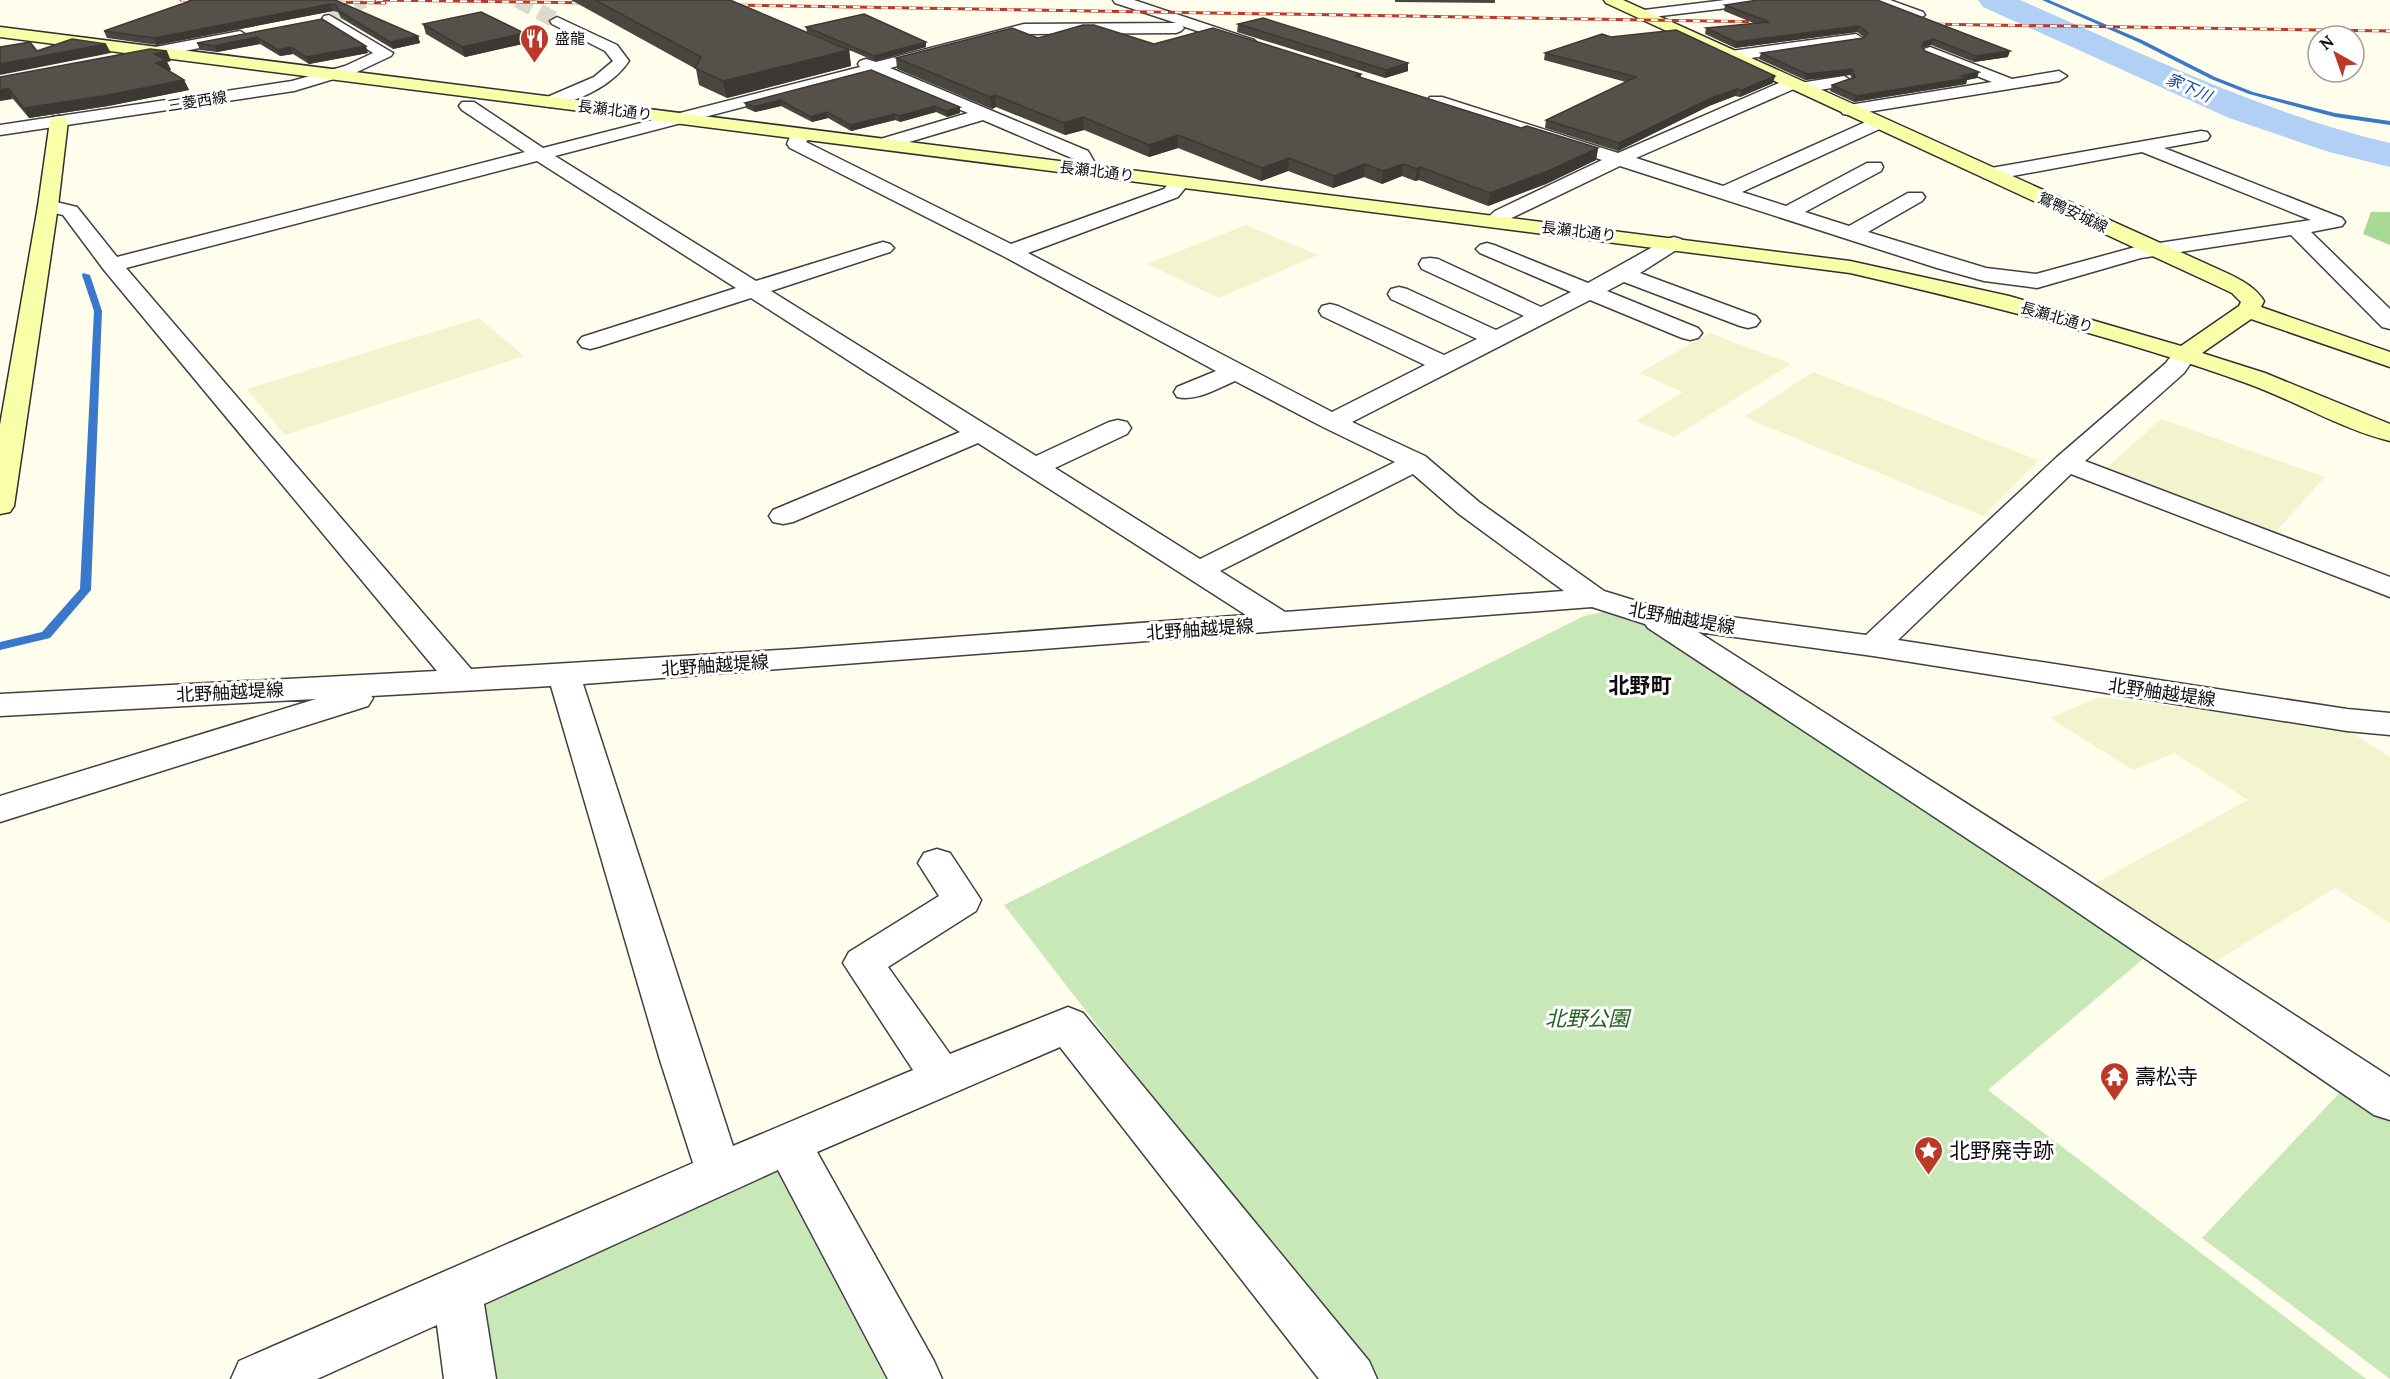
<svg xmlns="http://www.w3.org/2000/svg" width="2390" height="1379" viewBox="0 0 2390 1379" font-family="Lora,'Noto Sans JP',serif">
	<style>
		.farmland { fill: #f1f4cd }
		.green { fill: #c8e8b7 }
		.forest { fill: #a9d996 }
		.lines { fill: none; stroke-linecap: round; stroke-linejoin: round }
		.stream { fill: #3a78cc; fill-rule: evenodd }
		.river { fill: #b2d0f5; fill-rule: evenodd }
		.street-tunnel { stroke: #dbdacb; stroke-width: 16; stroke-dasharray: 16 8; stroke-linecap: butt }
		.street-casing { stroke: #404040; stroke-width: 3 }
		.secondary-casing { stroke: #2f2f2f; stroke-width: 3 }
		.street { fill: #fff; fill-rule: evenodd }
		.secondary { fill: #f9fea8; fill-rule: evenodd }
		.rail-casing { stroke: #bb3926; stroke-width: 3 }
		.rail { stroke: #fff; stroke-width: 2; stroke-dasharray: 7; stroke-linecap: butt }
		.wall { fill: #49453f }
		.shaded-wall { fill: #3c3833 }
		.building { fill: #555049; stroke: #3c3833; stroke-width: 1.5 }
		.labels { text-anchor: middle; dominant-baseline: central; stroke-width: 6; stroke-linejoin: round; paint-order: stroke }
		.far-poi-label { font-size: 15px; fill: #0d0d0d; stroke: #fff; text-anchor: start }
		.far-street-label { font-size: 15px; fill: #0d0d0d; stroke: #fff }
		.far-water-label { font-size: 16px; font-style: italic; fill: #174b9d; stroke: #fff }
		.street-label { font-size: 18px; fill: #0d0d0d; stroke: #fff }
		.quarter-label { font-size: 21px; font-weight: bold; fill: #0d0d0d; stroke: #fff }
		.near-park-label { font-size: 21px; font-style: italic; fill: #20641e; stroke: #fff }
		.near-poi-label { font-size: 21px; fill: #0d0d0d; stroke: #fff; text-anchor: start }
	</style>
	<rect width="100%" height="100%" fill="#fffeed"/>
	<g class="farmland">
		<polygon points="1246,225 1318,255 1219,298 1147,264"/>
		<polygon points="479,318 524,356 285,435 247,389"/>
		<polygon points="1710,333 1791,364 1674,437 1636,421 1683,392 1639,373"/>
		<polygon points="1813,372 2038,460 2039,460 1983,516 1744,417"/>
		<polygon points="2161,419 2325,477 2271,537 2102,472"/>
		<polygon points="2100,697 2346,729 2390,757 2390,923 2335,888 2205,968 2085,889 2248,800 2174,753 2133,770 2050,718"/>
	</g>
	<g class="green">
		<polygon points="1611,610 1650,625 2150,953 1988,1090 2366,1379 1371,1379 1004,905 1584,616"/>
		<polygon points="2347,1085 2390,1114 2390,1379 2202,1238"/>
		<polygon points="772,1162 886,1379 490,1379 477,1301"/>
	</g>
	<polygon class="forest" points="2371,212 2390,212 2390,245 2363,234"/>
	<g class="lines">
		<g class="stream">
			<polygon points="2042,0 2049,0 2142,40 2215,77 2253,92 2335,113 2390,121 2390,125 2335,117 2249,94 2211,79 2138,42"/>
			<polygon points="83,273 90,275 102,311 91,590 50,638 0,650 0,642 42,632 80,589 94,311 82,275"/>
		</g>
		<path class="river" d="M1978 0H2020C2141 52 2261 113 2390 143V167L2329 152 2229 118 1983 7Z"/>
		<g class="street-tunnel">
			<polyline points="518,0 557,21"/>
			<polyline points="333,17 363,0"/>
		</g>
		<defs>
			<g id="street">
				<path d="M1113 0H1134L1254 40 1257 43 1249 48 1182 26 1184 28 1181 31 1176 33 1024 34 890 68 1088 151 1095 163 1090 173H1076L1074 169 1077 163 1074 159 983 120 889 148H877L874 144 877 140 968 113 873 73 555 156 756 281 876 244 883 242 890 244 894 248 890 252 771 291 1036 456 1109 422 1118 420 1127 422 1131 428 1127 434 1055 468 1200 559 1395 462 1323 427 1235 381C1218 388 1196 402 1177 397L1174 392 1177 387 1216 371 1003 256 790 148 787 144 790 137 798 130H810L813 134 806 142 1011 244 1164 189 1173 178H1187L1190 182 1178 197 1028 253 1332 412 1425 365 1322 316 1319 311 1322 306 1330 304 1338 306 1444 355 1477 339 1391 299 1388 294 1391 289 1399 287 1407 289 1496 330 1524 316 1422 269 1419 264 1422 259 1430 258 1438 259 1541 307 1571 292 1480 253 1476 249 1480 245 1487 243 1494 245 1588 283 1667 239 1674 237 1681 239 1684 243 1681 247 1640 273 1756 316 1760 321 1756 326 1748 328 1740 326 1624 282 1607 291 1698 328 1702 333 1698 338 1690 340 1682 338 1590 300 1352 422 1425 456 1479 502 1604 591 1656 607 1866 635 2057 457 2166 363C2175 351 2179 345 2193 349L2197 354 2184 373 2085 461 2390 577V597L2071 474 1898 640 2347 709 2390 713V735L2347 731 1873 656 1698 632 2071 870 2390 1077V1120L2374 1115 2045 890 1648 628 1645 624 1592 607 583 684 733 1146 913 1070 843 963 849 952 939 896 918 863 924 853 937 849 950 853 981 900 976 911 888 967 950 1054 1068 1007 1083 1013 1369 1361 1377 1379H1319L1060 1047 817 1152 934 1361 942 1379H888L778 1170 484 1304 496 1379H444L437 1325 317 1379H231L239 1361 693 1163 660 1060 551 686 371 696 373 698 368 706 0 822V796L316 699 0 716V694L437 671 104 270 63 215 41 210 38 206 41 202 48 200 77 207 117 257 525 152 462 110 459 106 462 102H474L543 148 860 67 858 64 860 61 866 59 876 62 1024 24 1176 23 1115 3ZM537 161 736 288 582 337 578 342 582 347 590 349 598 347 751 298 960 432 773 510 769 516 773 522 783 524 793 522 978 443 1246 615 796 649 471 669 126 268ZM1413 474 1459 514 1564 591 1285 612 1220 571Z"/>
				<polygon points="1725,0 1768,0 1761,4 1644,18 1637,14 1644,10"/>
				<polygon points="1869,0 1890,0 1923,12 1925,15 1918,19 1913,18 1871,3"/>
				<polygon points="329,15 393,53 391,56 357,72 294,91 0,135 0,125 292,81 345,66 373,53 324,22 322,19 324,16"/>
				<path d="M557 17 617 45 629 61C612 86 580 100 551 107L545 106 542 102 545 98 594 77 613 61 605 51 552 24 550 21Z"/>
				<polygon points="240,31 248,36 245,39 129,62 121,57 129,52"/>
				<polygon points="1856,34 1864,39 1861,42 1731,61 1723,56 1731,51"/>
				<polygon points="1930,47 2012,79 2059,71 2067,76 2059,81 1849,115 1843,114 1840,110 1843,106 1849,105 1992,82 1924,55 1922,52 1924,49"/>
				<polygon points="1844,76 1852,81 1850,85 1801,93 1794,89 1636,158 1723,186 1872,119 1884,119 1887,123 1884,127 1742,192 1786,206 1867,163 1881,163 1883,167 1881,171 1805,212 1849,226 1908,193 1922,193 1925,197 1922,201 1868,232 1986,268 2036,274 2139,246 2311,220 2142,152 1991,180 1984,178 1981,174 1984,170 1991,168 2201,131 2207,132 2210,136 2207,140 2164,148 2342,218 2345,222 2342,226 2311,232 2390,309 2390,329 2382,327 2291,235 2141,258 2037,288 1984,281 1937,268 1620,166 1495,226 1488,224 1485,220 1495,211 1602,160 1430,105 1427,101 1430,97 1442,97 1618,153 1786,80 1792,79 1800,83"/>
			</g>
			<g id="secondary">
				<path d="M1604 0H1623L2229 274C2243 281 2255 287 2264 301L2261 307 2390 352V367L2251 319 2202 353 2265 373 2390 424V441C2341 429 2294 400 2246 383 2117 337 1984 304 1850 273L0 37V27L1850 261 2009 296 2181 346 2239 306 2241 302 2232 293 2213 284 1606 3Z"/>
				<polygon points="59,116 65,117 68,121 58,206 14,506 10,512 0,514 0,425 38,206 50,121 53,117"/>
			</g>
		</defs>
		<use href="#street" class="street-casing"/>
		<use href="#secondary" class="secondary-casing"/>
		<use href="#street" class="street"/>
		<use href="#secondary" class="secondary"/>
		<defs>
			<g id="rail">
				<polyline points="181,0 211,0"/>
				<polyline points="376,0 592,3"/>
				<polyline points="325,2 385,3"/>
				<polyline points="727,5 1768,22"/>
				<polyline points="1924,24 2390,31"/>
			</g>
		</defs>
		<use href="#rail" class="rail-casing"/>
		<use href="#rail" class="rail"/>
	</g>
	<g class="wall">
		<polygon points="335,0 418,36 420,43 393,49 341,18 338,12 333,11 157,45 107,38 104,31"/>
		<polygon points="571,0 730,0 849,50 851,66 727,98 699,85 696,69"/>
		<polygon points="1395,0 1495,0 1495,3 1395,2"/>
		<polygon points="1877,0 2008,57 1974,62 1931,45 1922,48 1925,51 1977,78 1967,80 1966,84 1854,102 1830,91 1832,85 1852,78 1850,75 1805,80 1759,59 1761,53 1863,38 1864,37 1857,32 1735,48 1705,34 1706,28 1756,24 1724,11 1725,5"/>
		<polygon points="322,19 368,53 309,64 293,54 280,56 260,44 217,52 200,50 197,43"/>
		<polygon points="423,24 524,33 527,43 465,57 426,34"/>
		<polygon points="1238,24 1408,63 1408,71 1385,78 1237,32"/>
		<polygon points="806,27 926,42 926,47 875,61 807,32"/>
		<polygon points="1038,38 1361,74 1361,77 1521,128 1598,148 1596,160 1546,184 1488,206 1419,180 1415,181 1402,176 1382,184 1364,177 1333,188 1288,171 1261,181 1178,148 1149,157 1084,130 1065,135 996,107 992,109 897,69 896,58"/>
		<polygon points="1545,53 1775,76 1773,83 1740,97 1735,96 1709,106 1618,151 1545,128 1546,120 1626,82 1544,60"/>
		<polygon points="171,61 167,62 171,70 169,71 184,80 189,90 108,106 29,118 13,99 0,77"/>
		<polygon points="871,70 960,107 960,113 947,117 936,112 900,122 895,120 851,131 828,118 812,122 781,106 755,112 746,108 745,103"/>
	</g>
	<g class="shaded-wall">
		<polygon points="330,4 333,11 157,45 154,38"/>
		<polygon points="1859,26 1857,32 1735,48 1736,42"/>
		<polygon points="524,33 527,43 465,57 462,47"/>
		<polygon points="418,36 420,43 393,49 390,42"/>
		<polygon points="257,37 260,44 217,52 214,46"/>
		<polygon points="1933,39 1931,45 1922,48 1924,42"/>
		<polygon points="926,42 926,47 875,61 874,56"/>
		<polygon points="106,44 111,53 0,75 0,64"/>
		<polygon points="366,46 368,53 309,64 306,57"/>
		<polygon points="291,47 293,54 280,56 278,50"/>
		<polygon points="849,50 851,66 727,98 723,81"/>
		<polygon points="167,51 171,61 167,62 171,70 161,72 156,63 154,54"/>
		<polygon points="2010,51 2008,57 1974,62 1976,56"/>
		<polygon points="1408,63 1408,71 1385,78 1386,70"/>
		<polygon points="1852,69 1850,75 1805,80 1807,74"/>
		<polygon points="1979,72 1977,78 1967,80 1966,84 1854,102 1856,96"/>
		<polygon points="1775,76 1773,83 1740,97 1742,90"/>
		<polygon points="184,80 189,90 108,106 29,118 24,108"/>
		<polygon points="8,88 13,99 0,101 0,90"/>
		<polygon points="1737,89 1735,96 1709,106 1618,151 1619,143 1711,98"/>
		<polygon points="995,95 996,107 992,109 990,97"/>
		<polygon points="780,100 781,106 755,112 754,107"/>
		<polygon points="935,106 936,112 900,122 899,116"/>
		<polygon points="960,107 960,113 947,117 946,111"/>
		<polygon points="827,112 828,118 812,122 811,117"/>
		<polygon points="895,114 895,120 851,131 850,125"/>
		<polygon points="1083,117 1084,130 1065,135 1064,123"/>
		<polygon points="1178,135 1178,148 1149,157 1149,145"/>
		<polygon points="1598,148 1596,160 1546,184 1488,206 1490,193"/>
		<polygon points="1289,158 1288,171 1261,181 1262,168"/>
		<polygon points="1365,164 1364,177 1333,188 1334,176"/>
		<polygon points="1403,164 1402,176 1382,184 1383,171"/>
		<polygon points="1420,167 1419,180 1415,181 1417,169"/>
	</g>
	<g class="building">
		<polygon points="193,0 335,0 418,36 390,42 339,11 336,5 330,4 154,38 104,31"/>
		<polygon points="595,0 730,0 849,50 723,81 695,68 701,57"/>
		<polygon points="1758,0 1877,0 2010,51 1976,56 1933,39 1924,42 1922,47 1925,51 1979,72 1962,76 1968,78 1856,96 1832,85 1855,77 1852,69 1807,74 1761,53 1863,38 1868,33 1859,26 1736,42 1706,28 1769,22 1725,5"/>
		<polygon points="481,12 524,33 462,47 423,24"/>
		<polygon points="864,14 926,42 874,56 806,27"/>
		<polygon points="1263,18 1408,63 1386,70 1238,24"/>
		<polygon points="322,19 366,46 306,57 291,47 278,50 257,37 214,46 197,43"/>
		<polygon points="1083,25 1094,25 1154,44 1213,28 1361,74 1356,76 1521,128 1527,126 1598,148 1548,171 1490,193 1420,167 1417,169 1403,164 1383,171 1365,164 1334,176 1289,158 1262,168 1178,135 1149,145 1083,117 1064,123 995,95 990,97 896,58 1012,28 1038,38"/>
		<polygon points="1676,30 1775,76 1742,90 1737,89 1711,98 1619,143 1546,120 1636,77 1545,53 1602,34 1611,37"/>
		<polygon points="72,39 106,44 0,64 0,47 30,42 37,51"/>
		<polygon points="150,49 167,51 154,54 166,60 156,63 184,80 103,96 24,108 8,88 0,90 0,77"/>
		<polygon points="871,70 960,107 946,111 935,106 899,116 895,114 850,125 827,112 811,117 780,100 754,107 745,103"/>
	</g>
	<defs>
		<symbol id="restaurant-pin" viewBox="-11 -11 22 30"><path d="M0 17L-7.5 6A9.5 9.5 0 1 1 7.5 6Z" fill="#bb3926" stroke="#fff"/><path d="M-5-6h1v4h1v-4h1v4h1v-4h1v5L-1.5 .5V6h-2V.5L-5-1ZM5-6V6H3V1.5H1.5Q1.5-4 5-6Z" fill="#fff"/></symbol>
		<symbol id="temple-pin" viewBox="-11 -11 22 30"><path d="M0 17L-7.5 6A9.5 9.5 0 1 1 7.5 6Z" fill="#bb3926" stroke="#fff"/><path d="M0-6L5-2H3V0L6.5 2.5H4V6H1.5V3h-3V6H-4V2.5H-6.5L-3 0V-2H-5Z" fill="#fff"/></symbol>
		<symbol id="sight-pin" viewBox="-11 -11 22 30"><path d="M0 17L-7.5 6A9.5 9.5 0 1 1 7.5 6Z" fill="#bb3926" stroke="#fff"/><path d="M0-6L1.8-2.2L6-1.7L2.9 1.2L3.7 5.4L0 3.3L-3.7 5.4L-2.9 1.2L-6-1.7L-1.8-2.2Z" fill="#fff"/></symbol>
	</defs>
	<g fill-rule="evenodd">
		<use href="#restaurant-pin" x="518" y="22" width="33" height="45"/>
		<use href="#temple-pin" x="2098" y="1060" width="33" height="45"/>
		<use href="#sight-pin" x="1912" y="1134" width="33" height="45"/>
	</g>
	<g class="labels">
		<g class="far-poi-label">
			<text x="555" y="38">盛龍</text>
		</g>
		<g class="far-street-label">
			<text transform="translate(197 101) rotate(-9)">三菱西線</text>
			<text transform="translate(615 110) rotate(7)">長瀬北通り</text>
			<text transform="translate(1097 171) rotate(7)">長瀬北通り</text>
			<text transform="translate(2073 212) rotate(25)">鴛鴨安城線</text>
			<text transform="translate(1579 231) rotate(7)">長瀬北通り</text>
			<text transform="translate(2057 317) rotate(16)">長瀬北通り</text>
		</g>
		<g class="far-water-label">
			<text transform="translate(2189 87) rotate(24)">家下川</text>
		</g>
		<g class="street-label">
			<text transform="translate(1682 618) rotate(10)">北野舳越堤線</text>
			<text transform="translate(1200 629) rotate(-4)">北野舳越堤線</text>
			<text transform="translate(715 665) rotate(-4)">北野舳越堤線</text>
			<text transform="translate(230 692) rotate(-3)">北野舳越堤線</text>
			<text transform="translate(2162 692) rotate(8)">北野舳越堤線</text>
		</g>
		<g class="quarter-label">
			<text x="1640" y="685">北野町</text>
		</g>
		<g class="near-park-label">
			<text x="1587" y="1018">北野公園</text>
		</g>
		<g class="near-poi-label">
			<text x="2135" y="1076">壽松寺</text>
			<text x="1949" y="1150">北野廃寺跡</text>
		</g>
	</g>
	<g transform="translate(2336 54) rotate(320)"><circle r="28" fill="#ffffff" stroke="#9e9e9e" stroke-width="1.5"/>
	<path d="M0-4.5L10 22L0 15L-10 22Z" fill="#bb3926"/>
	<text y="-9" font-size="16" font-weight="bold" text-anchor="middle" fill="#0d0d0d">N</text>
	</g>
</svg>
